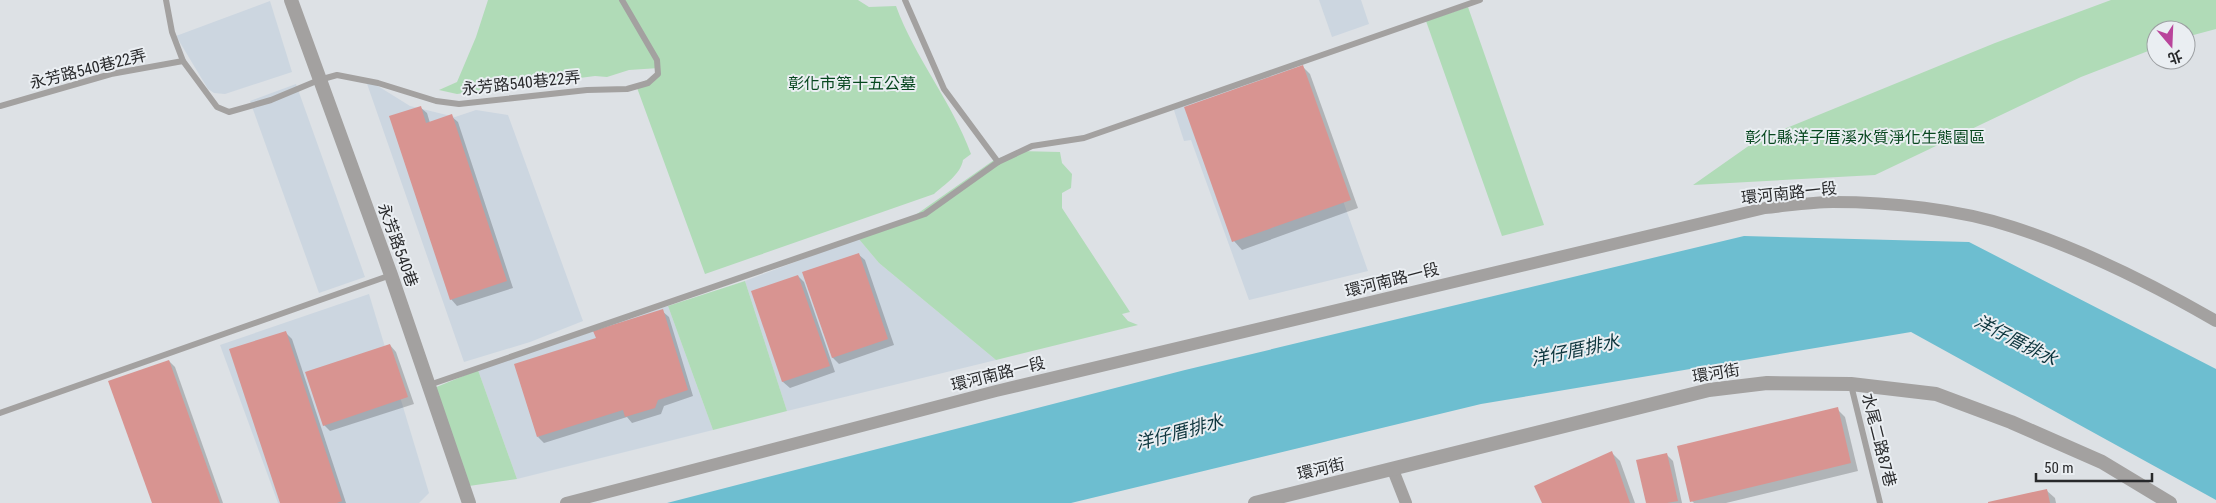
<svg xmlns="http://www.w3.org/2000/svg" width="2216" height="503" viewBox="0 0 2216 503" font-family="'Roboto Condensed','Noto Sans TC',sans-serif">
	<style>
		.built { fill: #ccd6e0 }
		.green { fill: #b0dbb7 }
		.water { fill: #6dbed0 }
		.shadow { fill: #0003 }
		.building { fill: #d89491 }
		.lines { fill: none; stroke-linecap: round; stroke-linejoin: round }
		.service { stroke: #a3a1a0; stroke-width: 6 }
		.minor { stroke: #a3a1a0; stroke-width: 12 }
		.tertiary { stroke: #a3a1a0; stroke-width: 14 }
		.labels { text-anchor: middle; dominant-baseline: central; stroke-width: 4; stroke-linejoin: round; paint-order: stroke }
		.street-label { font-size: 16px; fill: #28292b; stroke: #eaeef2 }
		.park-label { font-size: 16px; fill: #07471f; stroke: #eaeef2 }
		.water-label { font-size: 18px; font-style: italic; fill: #0c343c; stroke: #eaeef2 }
	</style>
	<rect width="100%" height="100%" fill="#dde1e5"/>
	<g class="built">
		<polygon points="1319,0 1361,0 1369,24 1332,37"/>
		<polygon points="270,1 292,72 225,94 214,93 208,89 176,36"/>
		<polygon points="1295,66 1368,271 1249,300 1191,140 1184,141 1173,107"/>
		<polygon points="365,78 410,106 455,117 476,110 508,115 583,321 530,342 464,362"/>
		<polygon points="296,84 365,277 319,293 250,101"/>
		<polygon points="858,238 879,263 996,360 787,411 745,281"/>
		<polygon points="369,294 429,493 419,503 278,503 220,345"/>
		<polygon points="668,306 713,430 517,479 478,370"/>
	</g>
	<g class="green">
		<path d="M488 0H858L869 7 896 6C915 58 952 102 971 154L963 160C961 174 944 185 934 194L705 274 636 85 658 75 659 68 629 70 607 77 595 76 457 94 439 90 457 82 476 37Z"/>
		<polygon points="2111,0 2216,0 2216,29 2186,37 2186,30 2156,30 2156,48 2081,77 1875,175 1693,185 1757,140 1995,43"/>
		<polygon points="1468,7 1544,225 1502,236 1426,21"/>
		<polygon points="1019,151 1060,152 1062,163 1072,174 1071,188 1062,193 1062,208 1130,312 1122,314 1128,321 1138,325 996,360 879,263 858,238 914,216 994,160"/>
		<polygon points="745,281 787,411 713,430 668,306"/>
		<polygon points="478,370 517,479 469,486 434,388"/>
	</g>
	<polygon class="water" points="1744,236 1969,242 2216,369 2216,500 1911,332 1481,404 1071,503 667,503 1185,370"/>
	<g class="shadow">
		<polygon points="1302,66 1310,74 1358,208 1242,250 1234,241"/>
		<polygon points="420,107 427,113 430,123 451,116 458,122 513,288 457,306 451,299"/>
		<polygon points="858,254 865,260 894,345 839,364 833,358 804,273"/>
		<polygon points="798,276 804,282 835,372 790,388 783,382"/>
		<polygon points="662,311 669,317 693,396 664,406 661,414 632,423 627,417 544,443 538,437 597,339"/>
		<polygon points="285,332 292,339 346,503 282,503"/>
		<polygon points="390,345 396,352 414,404 330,431 324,425"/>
		<polygon points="169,361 175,367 223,503 153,503"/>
		<polygon points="1837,409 1845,417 1858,471 1726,503 1694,503 1692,501"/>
		<polygon points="1612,453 1620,461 1635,503 1544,503"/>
		<polygon points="1666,454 1673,461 1682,503 1647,503"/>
		<polygon points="2046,490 2055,498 2056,503 1991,503"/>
	</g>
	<g class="building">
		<polygon points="1303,65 1351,200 1232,242 1184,107"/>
		<polygon points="421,106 426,123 452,114 507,281 450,300 389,116"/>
		<polygon points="859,253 888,339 832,358 802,272"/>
		<polygon points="798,275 830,366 782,382 751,291"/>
		<polygon points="663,309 688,390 658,400 655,408 625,417 623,410 537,437 514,364 596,338 593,331"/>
		<polygon points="286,331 342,501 337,503 280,503 229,349"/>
		<polygon points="390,344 408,397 323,426 305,372"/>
		<polygon points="169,360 220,503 152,503 108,381"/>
		<polygon points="1838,407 1851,463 1690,502 1677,446"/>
		<polygon points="1612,451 1630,503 1542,503 1534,486"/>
		<polygon points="1667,453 1678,501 1667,503 1646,503 1636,460"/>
		<polygon points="2047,489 2050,503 1988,503 1988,502"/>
	</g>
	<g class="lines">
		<g class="service">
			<polyline points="166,0 172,32 183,61 217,107 229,112 271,100 319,80 337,75 378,83 436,101 459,104 587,90 627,89 648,83 658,74 657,60 622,0"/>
			<polyline points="905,0 944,89 998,162"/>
			<polyline points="0,106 111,74 183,61"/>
			<polyline points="429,385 925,214 998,162 1032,146 1084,138 1480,0"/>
			<polyline points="1851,385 1880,503"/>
			<polyline points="0,413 391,275"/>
		</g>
		<g class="minor">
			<polyline points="1393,470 1406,503"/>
			<path d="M566 503 996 391 1765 208C1787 206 1810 202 1833 202 1890 202 1959 209 2013 227 2084 250 2152 284 2216 321"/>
		</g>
		<g class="tertiary">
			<polyline points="291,0 391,275 469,503"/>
			<polyline points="1255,503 1709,390 1767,383 1851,384 1936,394 2011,422 2102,462 2170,503"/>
		</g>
	</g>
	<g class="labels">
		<g class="street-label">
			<text transform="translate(88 69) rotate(-14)">永芳路540巷22弄</text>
			<text transform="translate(521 83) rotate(-6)">永芳路540巷22弄</text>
			<text transform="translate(1789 193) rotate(-6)">環河南路一段</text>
			<text transform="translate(398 245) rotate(70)">永芳路540巷</text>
			<text transform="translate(1392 280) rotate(-14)">環河南路一段</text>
			<text transform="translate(1716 373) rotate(-9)">環河街</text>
			<text transform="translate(998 374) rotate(-14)">環河南路一段</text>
			<text transform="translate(1879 440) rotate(76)">水尾二路87巷</text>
			<text transform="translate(1321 469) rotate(-13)">環河街</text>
		</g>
		<g class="park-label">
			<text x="852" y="83">彰化市第十五公墓</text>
			<text x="1865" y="137">彰化縣洋子厝溪水質淨化生態園區</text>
		</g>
		<g class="water-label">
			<text transform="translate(2016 340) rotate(27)">洋仔厝排水</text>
			<text transform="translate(1575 350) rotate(-12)">洋仔厝排水</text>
			<text transform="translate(1179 432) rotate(-15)">洋仔厝排水</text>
		</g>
	</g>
	<g transform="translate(2171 45) rotate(161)"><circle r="24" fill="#eaeef2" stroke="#9c9fa2"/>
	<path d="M0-4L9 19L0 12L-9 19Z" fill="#b9449b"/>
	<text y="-8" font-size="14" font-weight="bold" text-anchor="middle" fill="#28292b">北</text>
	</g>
	<path d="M2036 473v8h116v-8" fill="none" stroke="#28292b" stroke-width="2.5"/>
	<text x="2044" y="473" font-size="15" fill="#28292b" stroke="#eaeef2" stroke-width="4" paint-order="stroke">50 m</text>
</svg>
